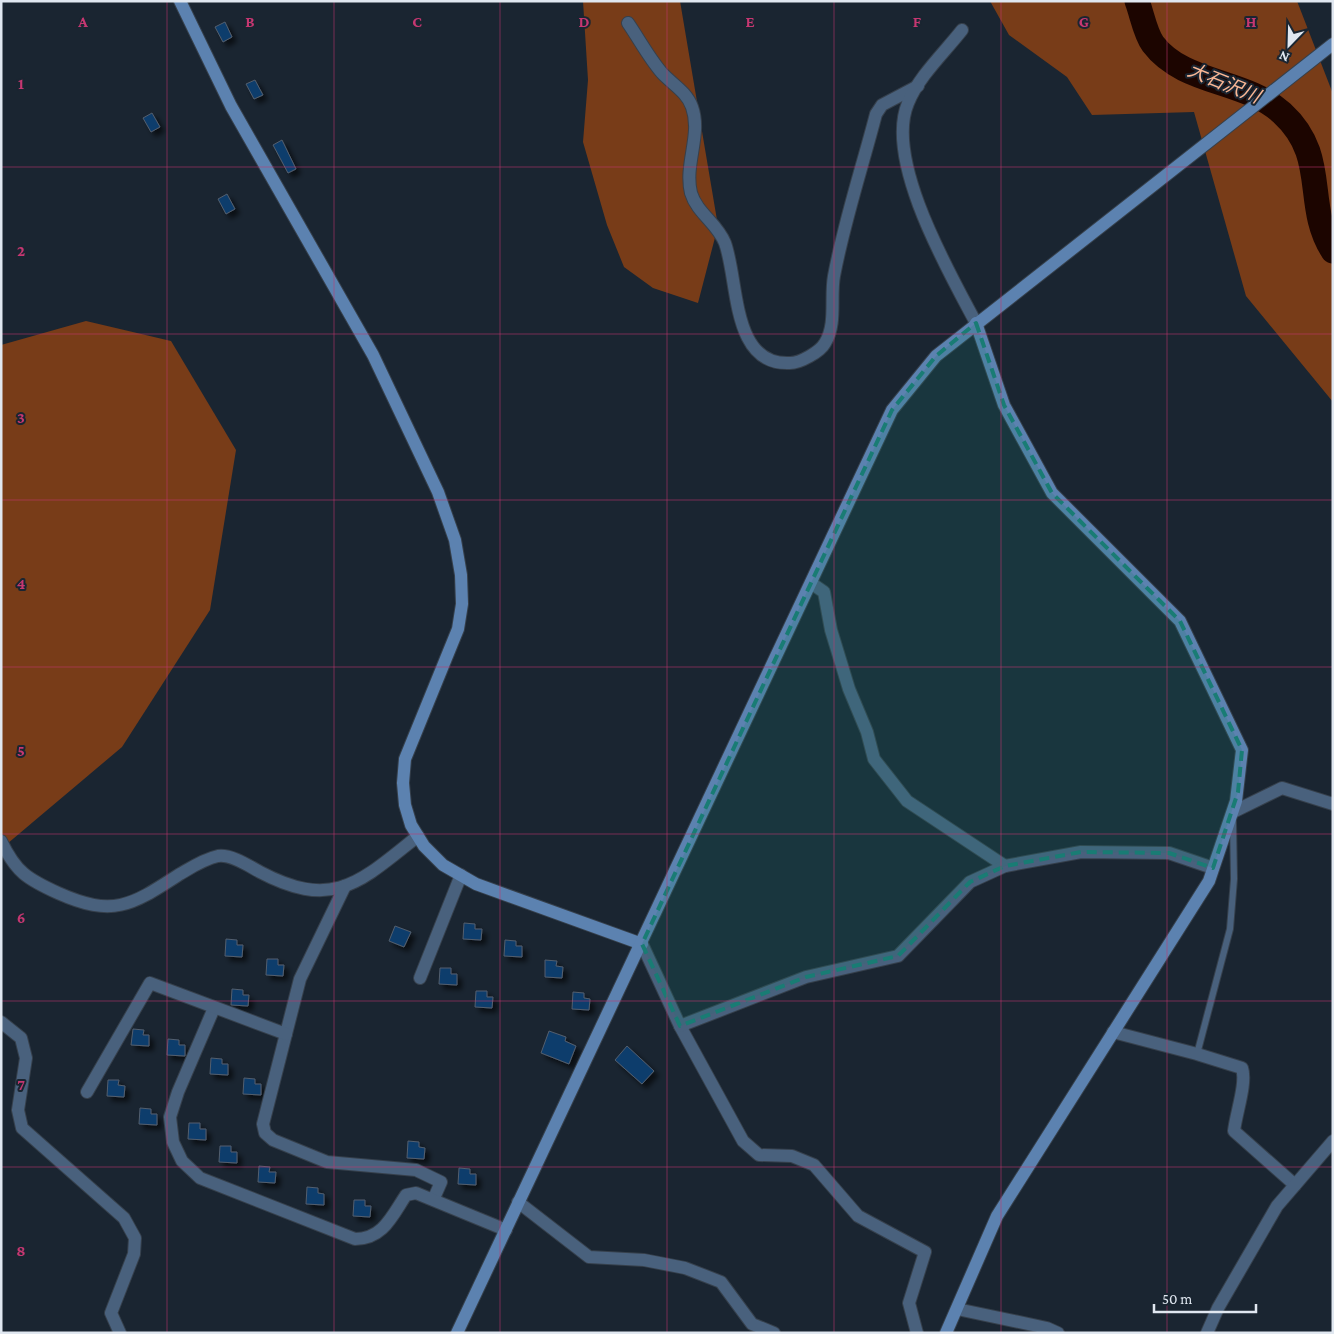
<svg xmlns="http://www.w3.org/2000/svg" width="1334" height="1334" viewBox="0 0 1334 1334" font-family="'Crimson Pro','Noto Sans JP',serif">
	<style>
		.forest { fill: #783c18 }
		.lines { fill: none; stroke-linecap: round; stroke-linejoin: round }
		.river { stroke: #1c0500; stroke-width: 25 }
		.building { fill: #0e3c6c; stroke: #535f6e; filter: url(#shadow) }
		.lane-casing { stroke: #36404c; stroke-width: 8 }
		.street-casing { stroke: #36404c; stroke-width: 14 }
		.secondary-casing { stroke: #36404c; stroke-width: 14 }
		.lane { stroke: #49617d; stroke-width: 6 }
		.street { stroke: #49617d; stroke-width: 12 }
		.secondary { stroke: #5c82b0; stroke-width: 12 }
		.marked { fill: #197c74; fill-opacity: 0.2; stroke: #197c74; stroke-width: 4; stroke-dasharray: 10 6; stroke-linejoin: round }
		.grid { fill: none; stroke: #c63771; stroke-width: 1; stroke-opacity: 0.55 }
		.labels { text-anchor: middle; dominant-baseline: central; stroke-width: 4; stroke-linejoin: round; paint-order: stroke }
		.water-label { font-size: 19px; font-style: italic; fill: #fab795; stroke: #1a2531 }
		.grid-label { font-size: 16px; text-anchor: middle; font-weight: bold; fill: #c63771; stroke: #1a2531; stroke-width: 4; stroke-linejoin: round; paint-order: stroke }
	</style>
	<defs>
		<filter id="shadow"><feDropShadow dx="4.5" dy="4.5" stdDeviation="2.5" flood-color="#0009"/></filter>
	</defs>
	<rect width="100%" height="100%" fill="#1a2531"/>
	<g class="forest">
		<polygon points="583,1 680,1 718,226 698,303 653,288 624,267 607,225 583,142 588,80"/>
		<polygon points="990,1 1297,1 1333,94 1333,402 1246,296 1194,112 1092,115 1067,77 1009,35"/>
		<polygon points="86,321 171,341 236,450 210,610 122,747 1,849 1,345"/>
	</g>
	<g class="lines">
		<path class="river" d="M1137 1C1142 14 1145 33 1153 44 1184 85 1245 79 1282 113 1330 157 1303 204 1333 251"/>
	</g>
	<g class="building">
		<polygon points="225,22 232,37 223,42 215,27"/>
		<polygon points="255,80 263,95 254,99 246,84"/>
		<polygon points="152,113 160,127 151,132 143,118"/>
		<polygon points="282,140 296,169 288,173 273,145"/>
		<polygon points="227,194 235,209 226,214 218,199"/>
		<polygon points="464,923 475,924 475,929 482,929 481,940 463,939"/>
		<polygon points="395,926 411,932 404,947 389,941"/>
		<polygon points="226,939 237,940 237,945 243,945 242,957 225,956"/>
		<polygon points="505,940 516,941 516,946 522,946 522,957 504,956"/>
		<polygon points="267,959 278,959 278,965 284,965 283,976 266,975"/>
		<polygon points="545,960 557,961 556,966 563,967 562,978 545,977"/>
		<polygon points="440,968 451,968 451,974 457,974 457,985 439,984"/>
		<polygon points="232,989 243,990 243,995 249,995 248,1006 231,1005"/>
		<polygon points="476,991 487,991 487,997 493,997 492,1008 475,1007"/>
		<polygon points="573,992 584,993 584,998 590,999 589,1010 572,1009"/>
		<polygon points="133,1029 144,1030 143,1035 149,1035 149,1046 131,1045"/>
		<polygon points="549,1031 566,1037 565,1041 576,1046 569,1064 541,1053"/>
		<polygon points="168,1039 179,1040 179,1045 185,1045 185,1056 167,1055"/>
		<polygon points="627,1046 654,1071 642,1084 615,1060"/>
		<polygon points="211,1058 222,1059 222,1064 228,1064 228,1075 210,1074"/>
		<polygon points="244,1078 255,1079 255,1084 261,1084 261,1095 243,1094"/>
		<polygon points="108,1080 119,1080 118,1085 125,1086 124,1097 107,1096"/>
		<polygon points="140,1108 151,1109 151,1114 157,1114 157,1125 139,1124"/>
		<polygon points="189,1123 200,1123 200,1129 206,1129 206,1140 188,1139"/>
		<polygon points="408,1141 419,1142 419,1147 425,1148 424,1159 407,1158"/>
		<polygon points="220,1146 231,1146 231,1152 237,1152 237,1163 219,1162"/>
		<polygon points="259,1166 270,1167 269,1172 276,1172 275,1183 258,1182"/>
		<polygon points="459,1168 470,1169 470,1174 476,1174 476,1185 458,1184"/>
		<polygon points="307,1187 318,1188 318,1193 324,1194 324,1205 306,1204"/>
		<polygon points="354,1200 365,1200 365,1206 371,1206 370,1217 353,1216"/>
	</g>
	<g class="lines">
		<defs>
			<polyline id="lane" points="1197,1054 1230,929 1234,879 1233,822"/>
			<g id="street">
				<path d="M628 23C639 39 649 58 662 73 672 84 687 92 692 107 702 135 684 164 691 193 697 213 717 223 725 243 739 282 731 366 790 363 800 363 820 352 825 343 837 324 830 297 834 276 844 222 862 168 876 114L882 105 918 86"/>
				<path d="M962 30C944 53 919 76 908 103 884 160 949 272 976 323"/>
				<polyline points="811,583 824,592 831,630 849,689 867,732 874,759 907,801 1005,866"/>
				<polyline points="1233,812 1282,788 1333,804"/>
				<path d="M1 841C16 872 27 879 58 893 114 918 132 905 180 874 192 867 204 859 218 856 231 854 249 866 260 872 334 911 360 882 418 836"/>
				<polyline points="345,886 300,979 263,1124 265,1133 273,1140 327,1162 416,1170 441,1182 434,1198"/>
				<polyline points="642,944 680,1026 743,1141 759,1155 792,1156 814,1165 858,1216 925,1252 909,1303 917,1333"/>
				<polyline points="420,978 461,875"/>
				<path d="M214 1008 178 1092 170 1117 173 1142 182 1161 200 1178 355 1239C383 1239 392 1216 406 1195L416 1193 506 1230"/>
				<polyline points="1,1022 21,1038 26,1058 18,1110 22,1128 124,1218 135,1238 134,1254 111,1313 120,1333"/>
				<polyline points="680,1026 806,977 898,956 970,882 1005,866 1081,852 1169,853 1213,868"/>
				<path d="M1113 1032 1197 1054 1242 1068C1247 1083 1236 1113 1234 1131L1295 1185"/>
				<polyline points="87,1092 150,983 286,1034"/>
				<polyline points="518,1202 589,1257 644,1260 685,1268 721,1282 752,1324 774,1333"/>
				<polyline points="957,1309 1047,1328 1058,1333"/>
				<polyline points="1207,1333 1218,1308 1277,1206 1333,1141"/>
			</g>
			<g id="secondary">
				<polyline points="180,1 231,106 373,355 438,492 455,540 461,575 462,604 458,629 405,759 403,783 405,805 411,825 424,846 443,865 476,884 642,944"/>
				<polyline points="457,1333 892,410 936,356 1333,44"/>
				<polyline points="946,1333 997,1216 1209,881 1236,801 1242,750 1180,621 1052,493 1004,405 976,323"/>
			</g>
		</defs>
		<use href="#lane" class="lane-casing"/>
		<use href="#street" class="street-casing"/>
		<use href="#secondary" class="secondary-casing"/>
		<use href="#lane" class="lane"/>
		<use href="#street" class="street"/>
		<use href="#secondary" class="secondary"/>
	</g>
	<path class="marked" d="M976 323 1004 405 1052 493 1180 621 1242 750 1238 792 1213 868 1169 853 1081 852 1005 866 970 882 898 956 806 977 680 1026 642 944 892 410 936 356Z"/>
	<path class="grid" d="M167 1V1333M334 1V1333M500 1V1333M667 1V1333M834 1V1333M1001 1V1333M1167 1V1333M1 167H1333M1 334H1333M1 500H1333M1 667H1333M1 834H1333M1 1001H1333M1 1167H1333"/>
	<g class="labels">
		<g class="water-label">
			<text transform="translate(1224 83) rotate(22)">大石沢川</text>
		</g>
	</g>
	<g class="grid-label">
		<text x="83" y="27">A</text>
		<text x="250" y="27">B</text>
		<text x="417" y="27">C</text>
		<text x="584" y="27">D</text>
		<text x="750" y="27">E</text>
		<text x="917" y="27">F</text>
		<text x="1084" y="27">G</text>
		<text x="1251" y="27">H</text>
		<text x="21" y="89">1</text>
		<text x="21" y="256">2</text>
		<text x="21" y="423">3</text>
		<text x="21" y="589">4</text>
		<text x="21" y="756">5</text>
		<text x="21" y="923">6</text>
		<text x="21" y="1090">7</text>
		<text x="21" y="1256">8</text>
	</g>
	<rect width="1334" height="1334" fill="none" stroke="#e0e7f0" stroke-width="5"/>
	<g transform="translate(1289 45) rotate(203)" stroke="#1a2531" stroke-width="4" paint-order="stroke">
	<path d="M0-4L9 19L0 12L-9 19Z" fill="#e0e7f0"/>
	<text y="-8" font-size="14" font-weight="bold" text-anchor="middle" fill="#e0e7f0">N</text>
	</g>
	<path d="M1154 1304v8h102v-8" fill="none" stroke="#e0e7f0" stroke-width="2.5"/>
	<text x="1162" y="1304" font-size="15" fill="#e0e7f0" stroke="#1a2531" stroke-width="4" paint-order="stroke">50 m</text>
</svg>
